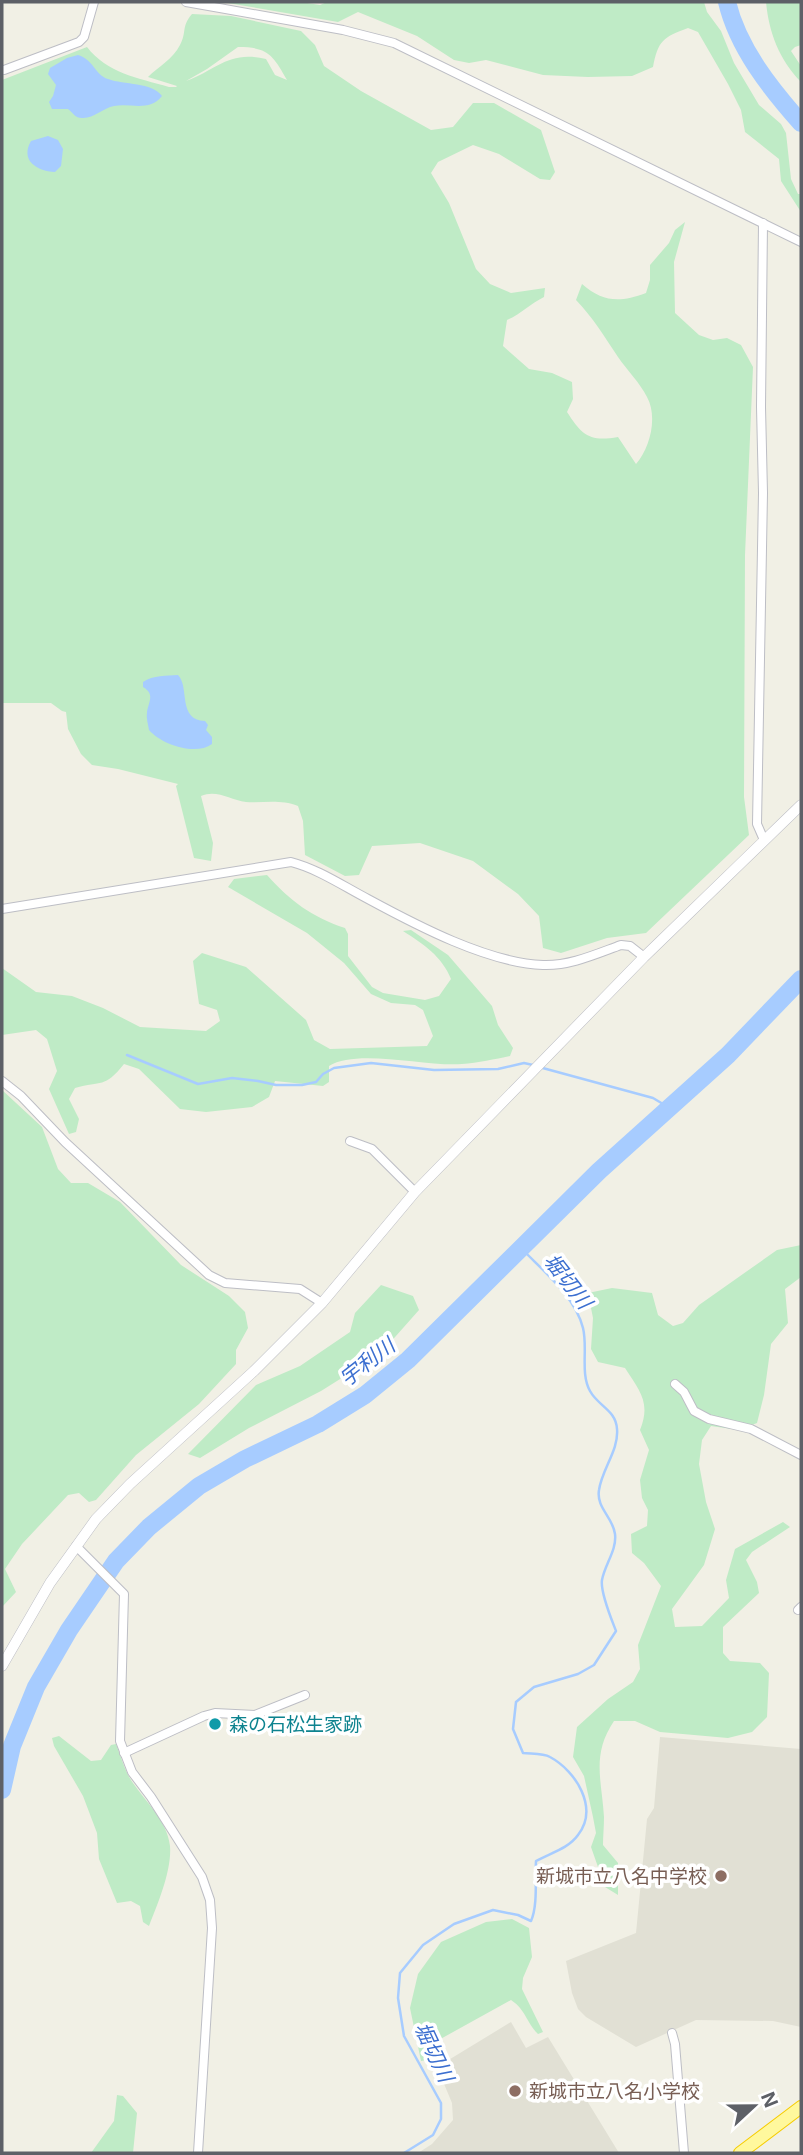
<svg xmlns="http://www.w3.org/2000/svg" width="803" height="2155" viewBox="0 0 803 2155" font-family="Inter,'Noto Sans JP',sans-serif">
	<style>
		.education { fill: #e1e0d4 }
		.green { fill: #bfebc6; fill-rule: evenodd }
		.water { fill: #a7ccff }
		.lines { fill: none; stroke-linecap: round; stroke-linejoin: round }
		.stream { stroke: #a7ccff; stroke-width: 2.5 }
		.river { stroke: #a7ccff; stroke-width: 18 }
		.minor-casing { stroke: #bdbec5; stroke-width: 10 }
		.tertiary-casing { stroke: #bdbec5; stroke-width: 11 }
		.trunk-casing { stroke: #f6cc00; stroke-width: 14 }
		.minor { stroke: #fff; stroke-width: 8 }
		.tertiary { stroke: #fff; stroke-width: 10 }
		.trunk { stroke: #fff89d; stroke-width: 12 }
		.culture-dot { fill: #0f9aa8; stroke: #fff; stroke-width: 2.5 }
		.education-dot { fill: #8d6e63; stroke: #fff; stroke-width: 2.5 }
		.labels { text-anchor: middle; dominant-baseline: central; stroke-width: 7; stroke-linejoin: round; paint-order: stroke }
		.culture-label { font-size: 19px; fill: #0d838f; stroke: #fff; text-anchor: start }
		.education-label { font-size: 19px; fill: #785e54; stroke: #fff; text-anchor: end }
		.water-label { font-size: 21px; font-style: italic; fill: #3c6fd0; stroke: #fff }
	</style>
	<rect width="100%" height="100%" fill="#f1f0e5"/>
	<g class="education">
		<polygon points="660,1737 801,1749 801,2027 773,2021 696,2020 636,2047 586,2017 578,2009 572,1993 566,1961 636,1933 647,1819 654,1808"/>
		<polygon points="511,2022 526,2048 548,2037 619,2153 418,2153 432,2144 453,2120 452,2103 437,2067"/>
	</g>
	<g class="green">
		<path d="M222 2H301L320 5 327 2H704L707 12 721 31 734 63 759 105 781 124 786 133 791 179 798 194H801V212L781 181 779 159 745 132 741 110 728 84 698 32 688 28C663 37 658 41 653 67L632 76 588 77 543 75 486 60 469 63 454 60 417 36 358 12 338 22Z"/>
		<path d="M766 2H801V45L795 47 791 51 801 66V82C779 59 769 33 766 2Z"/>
		<path d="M192 14 231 16 301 31 315 45 324 66 361 91 431 130 453 127 473 103H494L541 130 555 172 550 180 540 179 499 154 473 145 438 162 431 173 449 203 476 269 490 284 511 293 545 288 544 297C530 304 521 314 507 320L503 346 529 369 552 373 572 382 573 399 567 412C582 435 589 442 618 437L636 464C650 448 658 417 647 397 640 383 627 370 618 357 604 336 594 319 576 300L582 284C603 302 619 303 646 293L650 280V265L669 243 675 230 685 222 674 262 675 313 699 335 713 340 727 338 741 345 753 367 745 555 744 797 749 835 646 933 607 938 561 953 543 948 539 916 518 894 473 861 420 843 372 846 359 875 345 876 305 855 303 821 298 806C280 799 265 803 246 802 230 800 217 789 201 796L213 843 211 861 194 858 176 786 178 784 118 769 92 765 81 754 68 729 66 712 62 711 51 703H2V80L87 47C107 73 138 78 169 87H176L177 86 148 77C158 67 173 59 180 45 187 32 181 27 192 14ZM238 47C268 47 273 55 287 80L275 75 266 59C229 50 218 69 186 81L207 69Z"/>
		<path d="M267 875C290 901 312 917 345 928L348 934V956L372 987 383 993 425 1000 439 996 451 979C442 956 423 944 403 931L411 930 448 955 492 1006 498 1025 513 1048 510 1056C495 1059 478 1063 462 1064 427 1067 357 1048 329 1066V1082L323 1086 275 1081 269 1097 252 1107 206 1112 180 1109 139 1069 124 1064C104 1089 102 1080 75 1088L69 1099 79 1119 76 1132 69 1134 49 1089 57 1071 47 1039 36 1030 2 1035V968L36 992 72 996 103 1008 140 1027 206 1031 220 1021 217 1010 199 1004 193 961 202 953 246 967 306 1020 314 1040 330 1049 427 1046 433 1036 423 1010 415 1005 391 1003 371 994 344 963 307 933 228 887 234 879Z"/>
		<polygon points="2,1090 42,1127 58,1169 71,1183 88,1183 120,1202 181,1265 229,1296 245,1312 248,1328 236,1350 236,1364 199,1404 136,1455 96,1500 89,1502 79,1493 68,1495 22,1544 5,1569 16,1592 2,1607"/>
		<path d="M801 1245V1277L785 1289 788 1323 771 1344 764 1395 757 1423 739 1430 711 1426 702 1440 699 1464 706 1502 715 1529 704 1565 672 1609 675 1627 702 1626 729 1598 726 1580 735 1549 783 1522 790 1527 752 1552 746 1560 757 1582 759 1593 723 1627V1653L730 1661 760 1663 769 1673 767 1717 752 1732 728 1738 660 1732 635 1721H614C591 1755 602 1781 604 1817 604 1827 603 1836 603 1845L618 1863V1895L605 1887 591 1847 596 1833 593 1817 584 1776 573 1757 577 1727 608 1699 633 1682 640 1669 638 1645 661 1586 644 1563 632 1553 631 1534 647 1526 648 1510 642 1498 640 1480 649 1450 640 1430C651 1403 640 1391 625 1368L598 1362 591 1349 593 1318 588 1293 612 1288 652 1293 658 1315 673 1326 683 1323 699 1305 777 1250Z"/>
		<polygon points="381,1285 413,1296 419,1310 380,1354 321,1391 249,1428 200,1458 188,1454 256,1385 300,1366 350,1332 355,1313"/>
		<path d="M59 1736 91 1761 101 1760 111 1745 116 1744C120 1754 123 1765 128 1775 140 1797 167 1818 170 1846 172 1870 158 1903 149 1926L143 1922 140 1906 131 1901 117 1903 99 1859 97 1833 83 1796 54 1746 52 1738Z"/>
		<path d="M512 1919 529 1928 532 1957 523 1978 522 1989 543 2032 538 2034C526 2022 526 2010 511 2000L426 2047V2060L421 2061 410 2008 418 1974 441 1942 486 1922Z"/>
		<polygon points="117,2095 123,2096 137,2113 133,2153 91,2153 114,2121"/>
	</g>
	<g class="water">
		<path d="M78 55C94 60 95 75 108 79 124 85 152 82 162 96 150 112 131 103 114 106 103 108 93 119 82 118 75 118 73 113 68 109H52L49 102 53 96 56 85 48 74 50 68 67 58Z"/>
		<path d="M48 136 58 140 63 149 61 166 55 172C36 171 20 160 31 141Z"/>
		<path d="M178 675C190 687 177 720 205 721L208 725 206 730 212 737V744C196 756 162 745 149 730 148 724 146 718 147 712 149 701 155 694 143 687V682C153 675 167 676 178 675Z"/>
	</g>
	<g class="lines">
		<g class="stream">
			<polyline points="127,1055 198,1084 232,1078 258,1081 276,1085 302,1085 316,1082 323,1074 334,1068 371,1063 434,1070 498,1069 524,1063 533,1065"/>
			<polyline points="539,1067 653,1098 668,1107"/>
			<path d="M404 2153 433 2135 441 2119V2103L404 2036 398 1998 400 1973 423 1945 454 1924 493 1910 518 1915 531 1921C538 1905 535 1879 536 1861 550 1853 568 1849 578 1835 599 1808 576 1771 550 1757 543 1753 532 1754 523 1753L513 1729 516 1702 534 1687 578 1674 594 1665 616 1631C611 1618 600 1592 602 1580 605 1564 617 1550 615 1534 613 1517 596 1508 599 1490 602 1469 619 1450 617 1429 616 1410 598 1406 590 1391 580 1373 588 1348 583 1328 575 1296 543 1271 521 1248"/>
		</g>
		<g class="river">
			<path d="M727 2C738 48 770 88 801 123"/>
			<polyline points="2,1790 12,1746 36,1687 69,1630 116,1561 149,1527 199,1486 245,1459 318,1424 365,1395 408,1360 599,1171 728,1055 801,979"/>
		</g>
		<defs>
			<g id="minor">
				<polyline points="186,2 343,30 394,43 801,242"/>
				<polyline points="4,70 79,42 84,37 94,2"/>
				<polyline points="763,223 761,407 763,493 757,824 764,840"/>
				<path d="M2 909 291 862C318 869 343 886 368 899 416 925 488 963 543 965 570 966 596 954 621 945L630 946 644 957"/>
				<polyline points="2,1081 21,1096 65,1142 209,1275 225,1283 300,1289 322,1303"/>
				<polyline points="350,1141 372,1149 415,1192"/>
				<polyline points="675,1384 684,1392 694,1411 709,1419 751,1429 801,1455"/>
				<polyline points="76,1546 124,1594 120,1741 132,1772 151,1797 202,1877 210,1900 212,1928 198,2153"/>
				<polyline points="798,1610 801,1607"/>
				<polyline points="124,1753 204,1716 215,1713 255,1715 305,1695"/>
				<polyline points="672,2033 675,2044 684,2153"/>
			</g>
			<polyline id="tertiary" points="2,1666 50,1583 96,1519 130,1484 254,1371 322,1303 415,1192 644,957 801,805"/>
			<polyline id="trunk" points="740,2153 801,2107"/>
		</defs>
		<use href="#minor" class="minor-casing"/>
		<use href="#tertiary" class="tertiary-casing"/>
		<use href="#trunk" class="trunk-casing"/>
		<use href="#minor" class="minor"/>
		<use href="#tertiary" class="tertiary"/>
		<use href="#trunk" class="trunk"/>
	</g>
	<circle class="culture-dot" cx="215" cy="1724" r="7"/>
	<g class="education-dot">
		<circle cx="721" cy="1876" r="7"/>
		<circle cx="515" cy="2091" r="7"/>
	</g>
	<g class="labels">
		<g class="culture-label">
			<text x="229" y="1724">森の石松生家跡</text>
		</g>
		<g class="education-label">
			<text x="707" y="1876">新城市立八名中学校</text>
			<text x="529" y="2091" text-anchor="start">新城市立八名小学校</text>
		</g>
		<g class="water-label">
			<text transform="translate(568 1281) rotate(52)">堀切川</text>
			<text transform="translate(367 1362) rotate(-38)">宇利川</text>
			<text transform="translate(434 2052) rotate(65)">堀切川</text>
		</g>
	</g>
	<rect width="803" height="2155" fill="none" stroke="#5d6067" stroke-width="7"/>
	<g transform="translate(754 2106) rotate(68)" stroke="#ffffff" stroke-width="5" paint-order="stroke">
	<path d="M0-5L12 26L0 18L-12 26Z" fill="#5d6067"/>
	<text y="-10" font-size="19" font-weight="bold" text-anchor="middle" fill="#5d6067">N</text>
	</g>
</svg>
